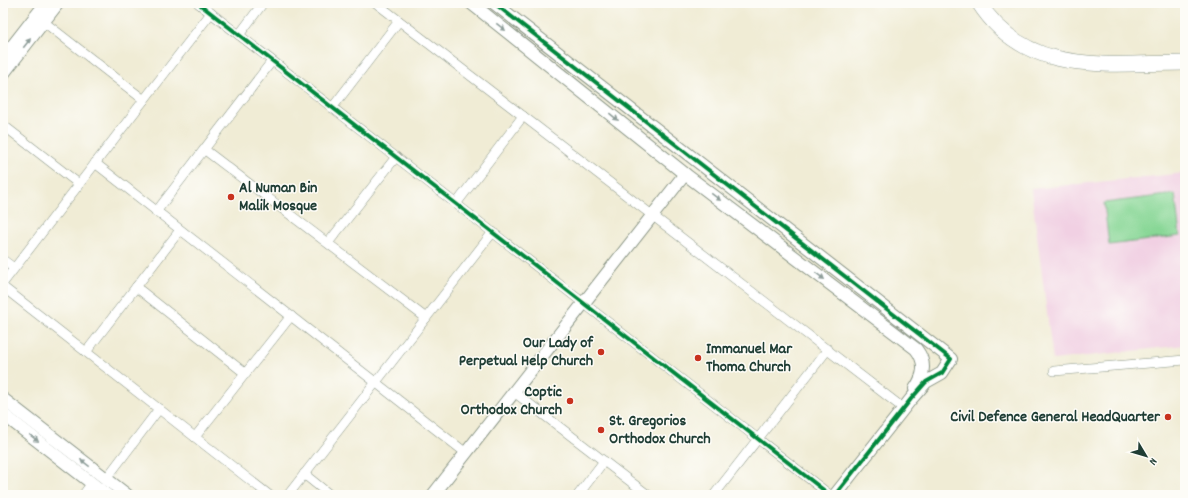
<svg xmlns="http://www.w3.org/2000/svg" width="1188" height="498" viewBox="0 0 1188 498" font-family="Dekko,sans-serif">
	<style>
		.built { fill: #f1d0e3 }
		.green { fill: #88d796; stroke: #548a65 }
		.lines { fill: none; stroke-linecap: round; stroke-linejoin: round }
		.minor-casing { stroke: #889484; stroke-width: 10 }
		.tertiary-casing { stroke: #889484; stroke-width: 14 }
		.primary-casing { stroke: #889484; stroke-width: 16 }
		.minor { stroke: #fff; stroke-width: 9 }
		.tertiary { stroke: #fff; stroke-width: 12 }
		.primary { stroke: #fff; stroke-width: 15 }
		.cycleway-casing { stroke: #fdfcf7; stroke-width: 6 }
		.cycleway { stroke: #00873e; stroke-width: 4 }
		.oneway { fill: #8f9e9a }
		.poi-dot { fill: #c8321e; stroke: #fdfcf7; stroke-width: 1.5 }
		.labels { text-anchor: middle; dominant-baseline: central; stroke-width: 3; stroke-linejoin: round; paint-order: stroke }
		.poi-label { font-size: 16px; font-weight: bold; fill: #1f3d34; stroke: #fdfcf7; text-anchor: start }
	</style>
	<rect width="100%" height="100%" fill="#fdfcf7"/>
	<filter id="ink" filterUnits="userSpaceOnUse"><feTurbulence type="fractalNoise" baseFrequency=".025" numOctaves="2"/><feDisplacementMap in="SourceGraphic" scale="8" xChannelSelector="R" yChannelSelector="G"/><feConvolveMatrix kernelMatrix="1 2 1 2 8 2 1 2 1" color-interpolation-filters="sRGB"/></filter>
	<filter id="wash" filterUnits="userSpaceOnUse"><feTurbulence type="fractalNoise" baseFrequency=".012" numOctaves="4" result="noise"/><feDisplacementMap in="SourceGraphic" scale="16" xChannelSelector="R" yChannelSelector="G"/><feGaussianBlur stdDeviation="0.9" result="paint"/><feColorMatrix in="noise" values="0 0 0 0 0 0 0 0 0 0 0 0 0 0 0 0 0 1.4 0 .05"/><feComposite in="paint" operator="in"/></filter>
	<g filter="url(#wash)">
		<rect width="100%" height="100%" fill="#f0ecd5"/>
		<polygon class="built" points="1185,173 1185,345 1053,360 1031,189"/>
		<polygon class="green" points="1175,194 1180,236 1109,245 1104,203"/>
	</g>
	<g filter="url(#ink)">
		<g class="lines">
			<defs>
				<g id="minor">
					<polyline points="198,3 830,495"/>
					<polyline points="376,3 903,408"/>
					<polyline points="44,22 144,100"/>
					<polyline points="239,35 263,3"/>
					<polyline points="332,108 399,21"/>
					<polyline points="3,125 79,184"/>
					<polyline points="205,150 426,318"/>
					<polyline points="95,163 466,453"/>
					<polyline points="456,204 523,116"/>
					<polyline points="156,212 272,61"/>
					<polyline points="328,243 396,157"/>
					<polyline points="3,260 14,268"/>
					<polyline points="3,283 211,13"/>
					<polyline points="3,287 269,495"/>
					<polyline points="136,287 246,374"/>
					<polyline points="86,352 180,230"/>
					<polyline points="1054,371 1185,360"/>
					<polyline points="514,392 648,495"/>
					<polyline points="195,437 291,316"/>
					<polyline points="304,474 330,495"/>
					<polyline points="106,479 159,409"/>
					<polyline points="83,495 92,483"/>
					<polyline points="288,495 493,232"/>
					<polyline points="578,495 604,461"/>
					<polyline points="714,495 828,349"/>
				</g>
				<g id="tertiary">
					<path d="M471 3 685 174 916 349C927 363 924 376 915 389"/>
					<polyline points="494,3 951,359 942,373 926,382 911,399 835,495"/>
					<polyline points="3,58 46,3"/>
					<polyline points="3,74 58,3"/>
					<polyline points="3,399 127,495"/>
					<polyline points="3,414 107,495"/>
					<polyline points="433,495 685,174"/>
				</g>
				<path id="primary" d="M979 3C1027 78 1108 63 1185 63"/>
			</defs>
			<use href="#minor" class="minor-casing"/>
			<use href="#tertiary" class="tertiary-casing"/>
			<use href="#primary" class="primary-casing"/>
			<use href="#minor" class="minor"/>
			<use href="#tertiary" class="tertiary"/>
			<use href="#primary" class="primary"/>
			<defs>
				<g id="cycleway">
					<polyline points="198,3 830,495"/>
					<polyline points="494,3 951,359 942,373 926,382 911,399 835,495"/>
				</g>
			</defs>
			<use href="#cycleway" class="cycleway-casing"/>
			<use href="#cycleway" class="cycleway"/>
		</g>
		<defs><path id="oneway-solid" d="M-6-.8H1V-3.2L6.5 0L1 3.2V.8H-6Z"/></defs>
		<g class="oneway">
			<use href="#oneway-solid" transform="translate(501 27) rotate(38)"/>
			<use href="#oneway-solid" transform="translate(27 43) rotate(-52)"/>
			<use href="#oneway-solid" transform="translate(614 117) rotate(39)"/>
			<use href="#oneway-solid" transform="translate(716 197) rotate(37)"/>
			<use href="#oneway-solid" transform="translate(820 276) rotate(37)"/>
			<use href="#oneway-solid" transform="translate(34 438) rotate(38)"/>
			<use href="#oneway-solid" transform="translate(85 463) rotate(-142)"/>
		</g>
	</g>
	<g class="poi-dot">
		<circle cx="231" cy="197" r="4"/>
		<circle cx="601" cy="352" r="4"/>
		<circle cx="698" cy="358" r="4"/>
		<circle cx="570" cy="401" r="4"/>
		<circle cx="1168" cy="417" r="4"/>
		<circle cx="601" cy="430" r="4"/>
	</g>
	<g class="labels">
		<g class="poi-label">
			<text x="239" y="188">Al Numan Bin<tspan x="239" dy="18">Malik Mosque</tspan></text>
			<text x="593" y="343" text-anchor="end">Our Lady of<tspan x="593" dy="18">Perpetual Help Church</tspan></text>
			<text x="706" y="349">Immanuel Mar<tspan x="706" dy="18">Thoma Church</tspan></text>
			<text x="562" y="392" text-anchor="end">Coptic<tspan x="562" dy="18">Orthodox Church</tspan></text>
			<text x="1160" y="417" text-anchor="end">Civil Defence General HeadQuarter</text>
			<text x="609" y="421">St. Gregorios<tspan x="609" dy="18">Orthodox Church</tspan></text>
		</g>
	</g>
	<rect width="1188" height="498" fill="none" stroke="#fdfcf7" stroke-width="16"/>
	<g transform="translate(1146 456) rotate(128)" stroke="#fdfcf7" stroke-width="3" paint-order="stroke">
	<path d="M0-3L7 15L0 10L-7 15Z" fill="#1f3d34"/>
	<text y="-6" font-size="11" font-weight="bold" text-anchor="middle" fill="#1f3d34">N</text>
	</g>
</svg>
